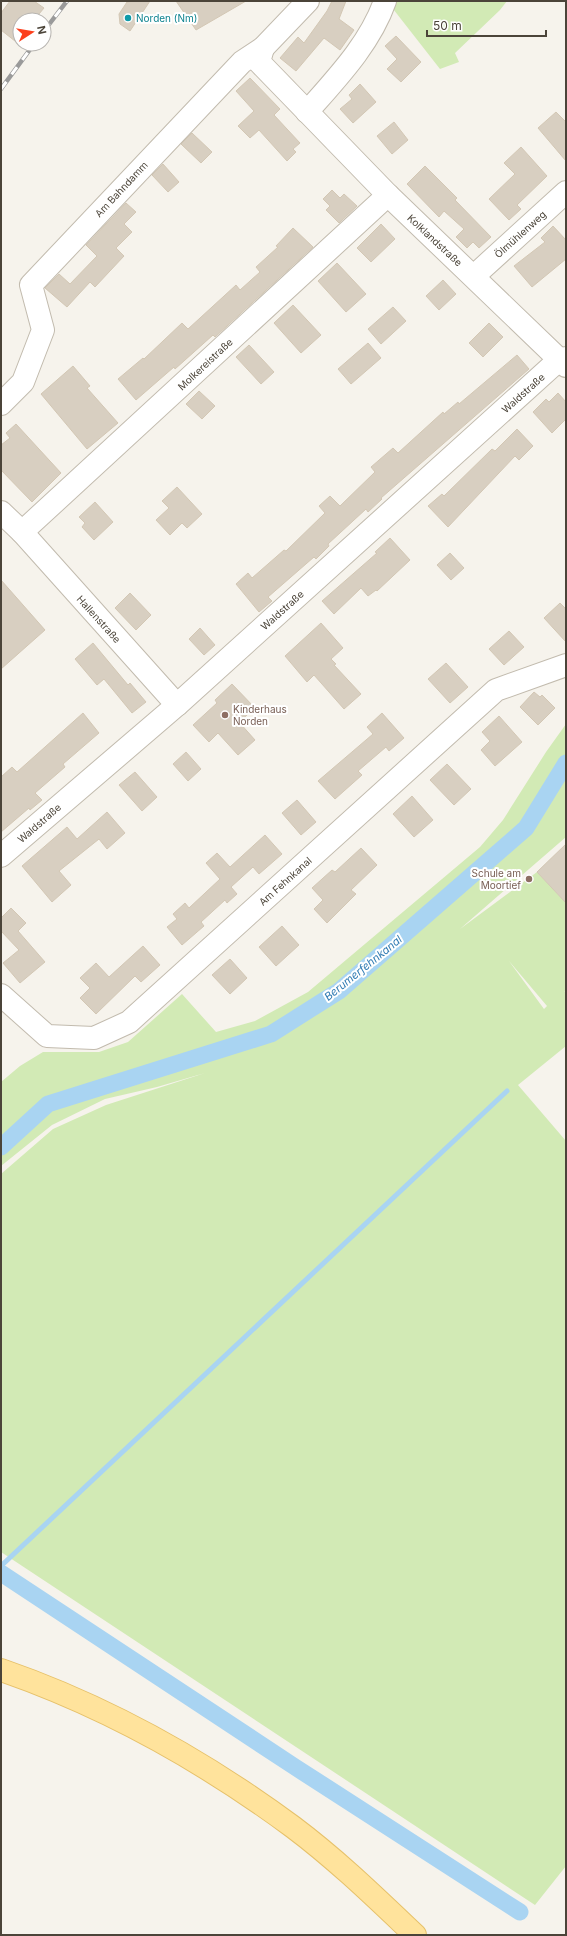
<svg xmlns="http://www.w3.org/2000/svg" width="567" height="1936" viewBox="0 0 567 1936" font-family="Inter,sans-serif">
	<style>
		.green { fill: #d2eab5; fill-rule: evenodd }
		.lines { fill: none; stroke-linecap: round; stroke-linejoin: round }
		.stream { stroke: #a9d4f2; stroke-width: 5 }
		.canal { stroke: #a9d4f2; stroke-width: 17 }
		.building { fill: #d8cfc1; stroke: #d3c7b4 }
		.minor-casing { stroke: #c2bbae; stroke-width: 24 }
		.major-casing { stroke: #e6c16a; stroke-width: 24 }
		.minor { stroke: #fff; stroke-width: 22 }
		.major { stroke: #ffe39c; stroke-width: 22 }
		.rail-casing { stroke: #9a9a9a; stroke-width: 4.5 }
		.rail { stroke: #fff; stroke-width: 3; stroke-dasharray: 9; stroke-linecap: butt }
		.culture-dot { fill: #0f9aa8; stroke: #fff; stroke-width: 1.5 }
		.education-dot { fill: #8d6e63; stroke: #fff; stroke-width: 1.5 }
		.labels { text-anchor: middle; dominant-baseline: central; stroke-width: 4; stroke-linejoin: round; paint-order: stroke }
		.culture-label { font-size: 10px; fill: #0d838f; stroke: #fff; text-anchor: start }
		.street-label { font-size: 10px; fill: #4b4439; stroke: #fff }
		.education-label { font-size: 10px; fill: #785e54; stroke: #fff; text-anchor: start }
		.water-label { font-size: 11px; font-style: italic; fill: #2e7ab2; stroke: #fff }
	</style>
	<rect width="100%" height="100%" fill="#f6f3ec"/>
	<g class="green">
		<polygon points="393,1 507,1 500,10 455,53 459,62 440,69 390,5"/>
		<path d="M566 724V837L460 929 537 872 566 903V990L564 992 566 991V1046L518 1085 566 1141V1866L535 1905 1 1552V1174L53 1129 106 1105 205 1073 157 1087 105 1099 52 1125 1 1166V1082L20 1066 43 1052H99L128 1042 182 994 216 1032 255 1021 308 992 480 847 503 820 546 752ZM509 961 547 1006 544 1009Z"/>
	</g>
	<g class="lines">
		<polyline class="stream" points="1,1566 507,1091"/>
		<g class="canal">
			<polyline points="1,1147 48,1104 271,1034 339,991 526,828 566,763"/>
			<polyline points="1,1573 295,1767 520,1912"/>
		</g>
	</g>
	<g class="building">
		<polygon points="10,1 34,1 44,8 34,20 20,20 20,45 1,30 1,13"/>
		<polygon points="134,1 150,1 130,31 120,24 119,14 127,2"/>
		<polygon points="176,1 246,1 196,30"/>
		<polygon points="332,1 346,1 339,19 354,30 340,50 324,38 296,71 280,58 298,37 304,43 327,11"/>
		<polygon points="396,36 421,62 401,82 387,69 397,59 385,46"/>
		<polygon points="250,78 280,109 274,115 300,143 293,149 296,152 287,161 259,130 250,138 238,126 254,111 236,91"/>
		<polygon points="360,84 376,102 353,123 340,109 352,99 349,95"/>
		<polygon points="556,112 566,122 566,161 538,128"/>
		<polygon points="394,122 408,140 392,154 377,136"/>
		<polygon points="192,133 212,152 201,163 181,144"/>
		<polygon points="521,147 547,176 517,205 521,209 509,220 489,199 515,174 504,163"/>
		<polygon points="163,164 179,182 168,192 152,175"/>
		<polygon points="425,166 457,198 455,200 491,237 479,248 473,242 467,248 456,237 464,229 444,211 439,217 407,184"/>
		<polygon points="332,190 340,198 344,194 357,206 339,223 326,210 330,206 323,199"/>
		<polygon points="126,203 136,212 124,224 132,232 116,248 124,256 95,287 90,282 67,307 45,288 59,274 70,284 97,256 86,245"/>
		<polygon points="381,224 395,239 371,262 357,248"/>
		<polygon points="553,226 566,240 566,259 532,287 514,266 545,242 541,238"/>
		<polygon points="293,228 313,247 215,337 213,335 175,369 174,367 136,400 118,379 143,358 144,359 182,323 188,329 236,285 240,290 260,272 256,267 278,247 276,246"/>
		<polygon points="337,263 366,294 346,312 318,281"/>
		<polygon points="443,280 456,294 439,310 426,296"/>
		<polygon points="293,305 321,335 301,353 274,323"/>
		<polygon points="393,307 406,321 381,344 368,329"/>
		<polygon points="489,323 503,337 483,357 469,343"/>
		<polygon points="368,343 381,358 351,384 338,369"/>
		<polygon points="249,345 274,372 261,384 236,357"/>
		<polygon points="517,355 529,369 381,498 382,499 368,512 366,509 328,544 329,546 316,559 314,557 268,597 272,601 259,612 236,584 248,573 252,578 284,550 286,551 325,513 319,506 330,496 340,506 375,472 371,467 393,448 398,453 443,412 444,414 458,402 459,404"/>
		<polygon points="73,366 90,386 87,388 118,423 87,449 41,394"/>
		<polygon points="199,391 215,406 202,419 186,404"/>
		<polygon points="558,393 566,402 566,419 552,433 533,412 546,399 549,402"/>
		<polygon points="16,424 61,473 32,502 1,470 1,445 10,438 6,433"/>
		<polygon points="517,429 533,446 519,460 515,456 448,527 428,506 442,494 444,496 492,449 495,451"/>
		<polygon points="177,487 202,514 187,528 182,523 170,535 156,520 169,508 162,501"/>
		<polygon points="95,502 113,522 94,540 82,527 85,523 79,517"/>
		<polygon points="390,538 410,560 377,591 376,590 368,596 361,588 334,614 322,601 377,553 375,552"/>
		<polygon points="450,553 464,568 451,580 437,565"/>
		<polygon points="1,580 45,630 1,669"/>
		<polygon points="130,593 151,615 136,630 115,608"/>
		<polygon points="560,603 566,609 566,642 544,618"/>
		<polygon points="321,623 343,648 331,659 336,664 334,665 361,694 344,709 314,675 307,682 285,656"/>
		<polygon points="200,628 215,645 204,655 189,639"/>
		<polygon points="509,631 524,647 504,665 489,649"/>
		<polygon points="93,643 128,685 130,683 146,702 132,713 104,679 97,685 75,659"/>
		<polygon points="446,663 468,687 450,703 428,679"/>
		<polygon points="232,684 255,708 239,722 255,740 238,755 218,733 209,742 193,725 217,703 215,700"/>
		<polygon points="534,692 540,697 542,695 555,708 538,725 520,707"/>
		<polygon points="83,713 99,733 63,764 65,767 35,793 42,800 30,810 29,808 1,832 1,777 12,767 17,772"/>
		<polygon points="382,713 404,738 389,751 386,747 358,771 362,775 335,799 318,781 373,734 367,727"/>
		<polygon points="499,716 522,742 495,766 481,750 490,741 482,732"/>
		<polygon points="186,752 201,769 188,781 173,764"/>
		<polygon points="447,764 471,789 454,805 430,780"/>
		<polygon points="135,772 157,797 142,811 119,785"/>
		<polygon points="412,796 433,820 414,837 393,814"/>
		<polygon points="297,800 316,822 301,835 282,813"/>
		<polygon points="107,812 125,833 107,849 99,839 59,871 71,885 52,902 22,866 67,827 77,839"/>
		<polygon points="265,835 282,854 259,874 253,867 231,887 237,894 227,903 225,900 201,922 204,926 182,945 167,927 177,919 173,914 185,903 189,908 220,879 206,863 217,853 230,867"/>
		<polygon points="566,844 566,903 537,872"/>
		<polygon points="361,848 377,865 351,890 356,894 327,923 314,909 323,900 312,888 332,870 335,872"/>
		<polygon points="11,908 26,923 18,931 45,962 20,983 3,963 19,950 1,931 1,918"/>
		<polygon points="282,926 299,945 276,966 259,947"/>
		<polygon points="143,946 160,965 141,982 135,976 96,1014 80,998 90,988 80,978 96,963 109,977"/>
		<polygon points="230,959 247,978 230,994 212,975"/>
	</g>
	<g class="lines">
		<defs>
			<g id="minor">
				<polyline points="263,48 259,62 388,195 566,366"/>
				<path d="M307 112C336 79 370 44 385 1"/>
				<polyline points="474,276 566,192"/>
				<polyline points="1,404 23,382 43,330 31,285 242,62 263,48 308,1"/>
				<polyline points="1,512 22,532 177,705"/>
				<polyline points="22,532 388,195"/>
				<polyline points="1,856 177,705 560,359 566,358"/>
				<polyline points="1,995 47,1036 94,1038 129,1022 496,690 566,665"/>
			</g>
			<path id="major" d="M1 1670C105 1706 205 1762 293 1827 337 1860 376 1898 415 1935"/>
		</defs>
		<use href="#minor" class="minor-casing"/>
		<use href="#major" class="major-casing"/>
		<use href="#minor" class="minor"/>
		<use href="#major" class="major"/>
		<defs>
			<g id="rail">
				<polyline points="44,31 67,1"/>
				<polyline points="1,89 34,44"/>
			</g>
		</defs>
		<use href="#rail" class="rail-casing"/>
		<use href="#rail" class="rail"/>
	</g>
	<circle class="culture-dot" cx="128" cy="18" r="4"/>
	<g class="education-dot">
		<circle cx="225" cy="715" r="4"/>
		<circle cx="529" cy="879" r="4"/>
	</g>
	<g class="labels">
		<g class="culture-label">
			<text x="136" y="18">Norden (Nm)</text>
		</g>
		<g class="street-label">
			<text transform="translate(121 189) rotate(-47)">Am Bahndamm</text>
			<text transform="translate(520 234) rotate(-42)">Ölmühlenweg</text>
			<text transform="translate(435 240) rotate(43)">Kolklandstraße</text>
			<text transform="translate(205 364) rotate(-43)">Molkereistraße</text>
			<text transform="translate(523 393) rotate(-42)">Waldstraße</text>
			<text transform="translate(282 610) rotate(-42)">Waldstraße</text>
			<text transform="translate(99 619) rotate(48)">Hallenstraße</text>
			<text transform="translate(39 823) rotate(-41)">Waldstraße</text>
			<text transform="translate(285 881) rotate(-42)">Am Fehnkanal</text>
		</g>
		<g class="education-label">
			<text x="233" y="709">Kinderhaus<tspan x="233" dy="12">Norden</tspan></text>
			<text x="521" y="873" text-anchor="end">Schule am<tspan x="521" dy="12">Moortief</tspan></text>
		</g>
		<g class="water-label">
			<text transform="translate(363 968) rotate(-39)">Berumerfehnkanal</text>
		</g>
	</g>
	<rect width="567" height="1936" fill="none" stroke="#4b4439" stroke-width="4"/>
	<g transform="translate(32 32) rotate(78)"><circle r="19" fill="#ffffff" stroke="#b7b4b0"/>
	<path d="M0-3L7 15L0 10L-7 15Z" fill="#fc3f1d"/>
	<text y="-6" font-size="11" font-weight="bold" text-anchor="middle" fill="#4b4439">N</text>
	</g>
	<path d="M427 30v6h119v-6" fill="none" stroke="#4b4439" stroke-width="2"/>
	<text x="433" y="30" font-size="12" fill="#4b4439" stroke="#ffffff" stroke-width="3" paint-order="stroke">50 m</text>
</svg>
